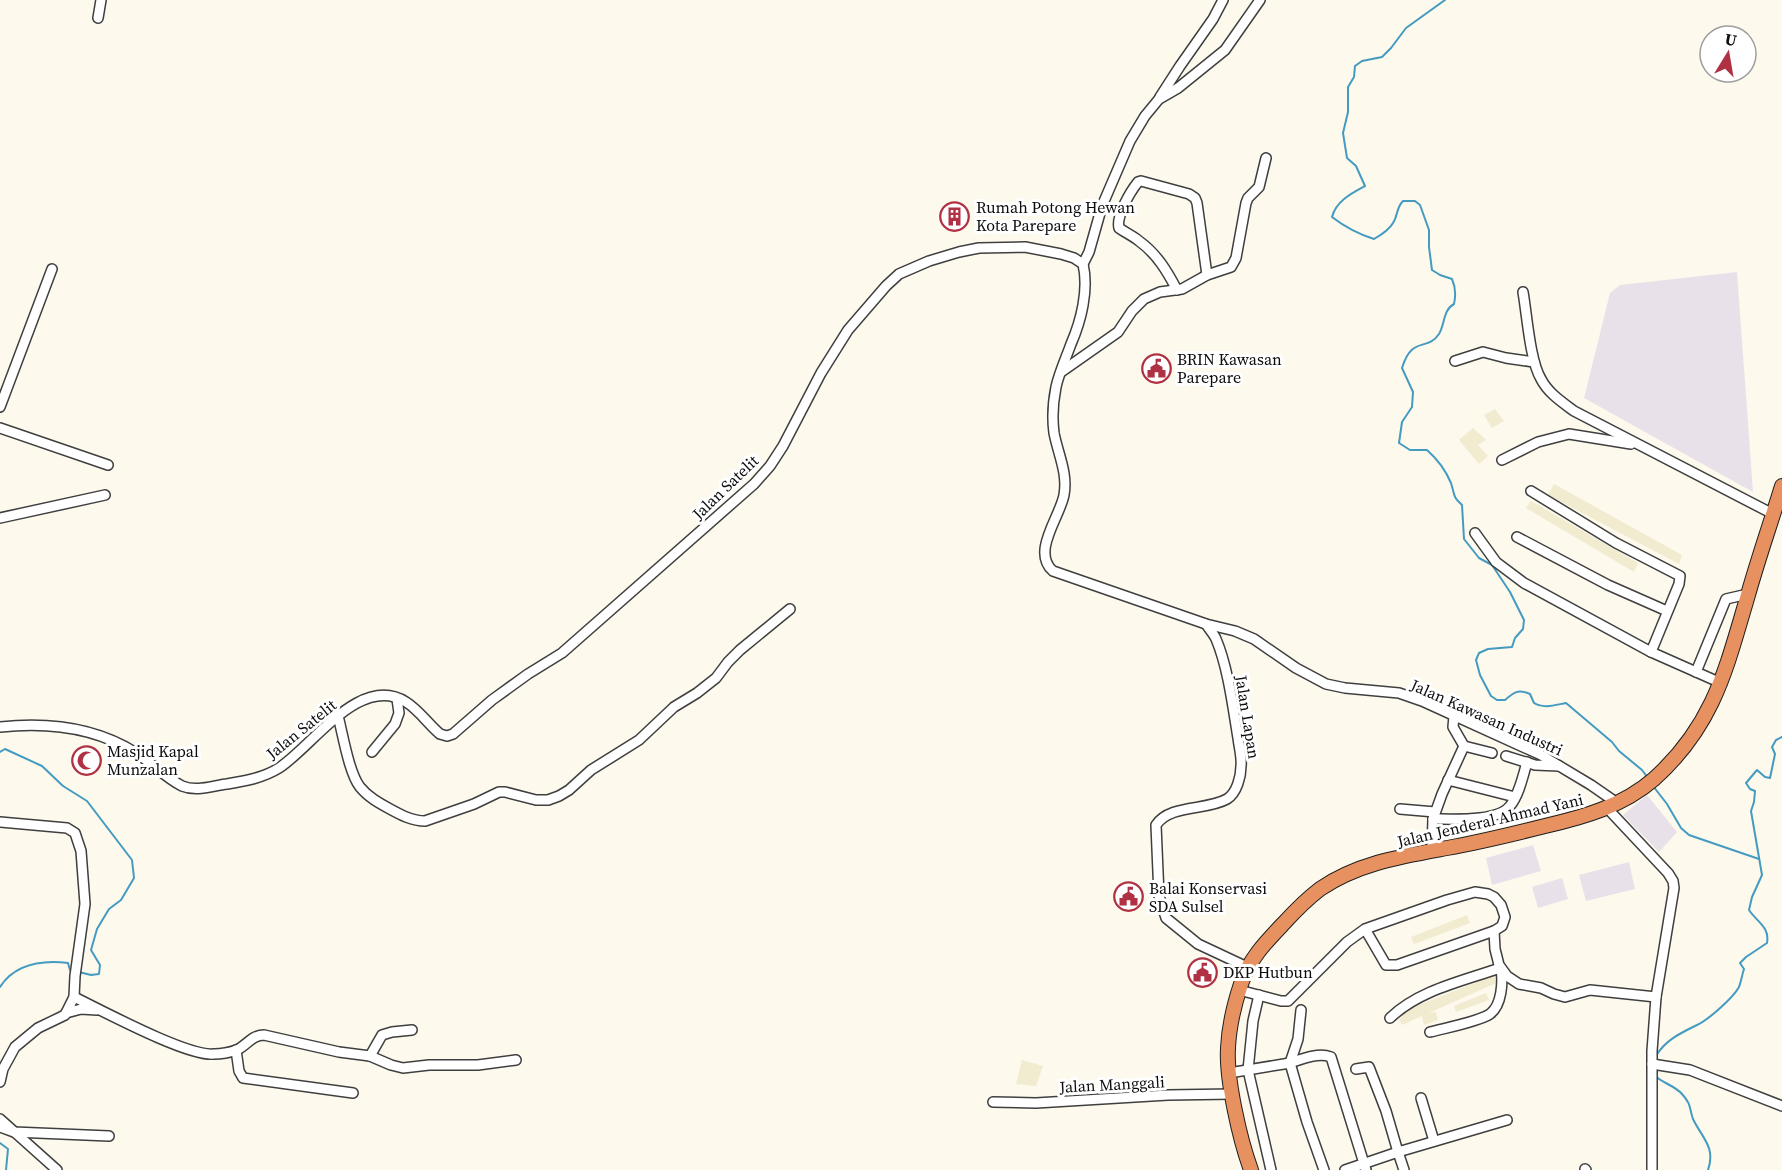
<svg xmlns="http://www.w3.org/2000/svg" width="1782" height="1170" viewBox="0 0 1782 1170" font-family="'Source Serif 4',serif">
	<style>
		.industrial { fill: #e9e1ea }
		.farmland { fill: #f1ebd0 }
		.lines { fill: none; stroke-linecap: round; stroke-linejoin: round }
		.stream { stroke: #449bc1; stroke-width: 2 }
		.minor-casing { stroke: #3f3f3f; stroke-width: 12 }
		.highway-casing { stroke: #1d1d1d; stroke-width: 16 }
		.minor { stroke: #fff; stroke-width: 9 }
		.highway { stroke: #e79161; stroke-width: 14 }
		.labels { text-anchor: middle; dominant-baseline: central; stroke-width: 6; stroke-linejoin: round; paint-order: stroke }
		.poi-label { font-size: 16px; fill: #0c0c0c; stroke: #fff; text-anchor: start }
		.street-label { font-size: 16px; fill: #0c0c0c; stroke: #fff }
	</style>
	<rect width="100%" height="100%" fill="#fdf9ed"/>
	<g class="industrial">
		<polygon points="1737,272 1753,492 1584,398 1610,293 1620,285"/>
		<polygon points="1647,795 1677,832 1659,852 1623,815"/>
		<polygon points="1533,845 1541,871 1492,885 1486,858"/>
		<polygon points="1629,862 1635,889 1586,901 1579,875"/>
		<polygon points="1562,878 1568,899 1538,908 1532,887"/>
	</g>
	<g class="farmland">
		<polygon points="1495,409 1504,421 1492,428 1484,415"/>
		<polygon points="1473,428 1486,440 1478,445 1488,456 1479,464 1459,440"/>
		<polygon points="1554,484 1682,555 1679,564 1548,495"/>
		<polygon points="1531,501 1638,563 1634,572 1526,508"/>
		<polygon points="1467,915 1470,923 1414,944 1411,937"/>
		<polygon points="1494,975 1496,983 1429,1013 1436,1012 1438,1020 1424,1025 1422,1016 1402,1025 1399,1019 1409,1009"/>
		<polygon points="1486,993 1489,1000 1456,1012 1454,1006"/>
		<polygon points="1022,1060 1043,1066 1036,1086 1016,1084"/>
	</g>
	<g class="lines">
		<g class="stream">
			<path d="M1445 0 1406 28 1391 48 1382 57 1362 61 1355 66 1354 77 1348 87V112L1343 133 1347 158 1356 166 1365 186C1352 193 1336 201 1332 217 1345 227 1358 234 1374 239 1381 235 1389 230 1393 223 1398 216 1396 208 1403 201H1415L1420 205 1429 230V247L1432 270 1440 275 1452 279C1456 288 1456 295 1454 304 1443 310 1445 324 1439 334 1427 352 1412 335 1402 368L1413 392 1412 407 1402 422 1399 443 1410 450H1427C1436 458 1446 471 1451 483 1455 495 1452 496 1462 505L1464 539 1479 558 1492 565 1510 592 1524 620 1523 629 1515 638 1512 647 1488 649 1479 653 1476 660 1480 675 1491 696 1497 700H1505C1514 692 1518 689 1530 694L1534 703C1544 709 1555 705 1566 703L1612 742 1619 751 1642 770 1648 778"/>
			<polyline points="0,752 5,749 42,766 63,786 87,801 132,860 134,878 121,900 109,909 97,929 91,950 100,965 99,974 91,975 79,972"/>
			<polyline points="1653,786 1667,804 1681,828 1689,835 1759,859"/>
			<path d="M0 987C15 964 42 960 68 963L70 970 74 971"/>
			<path d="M1656 1056C1665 1040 1681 1033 1697 1025 1708 1020 1733 998 1739 987 1741 982 1742 975 1744 969L1740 963 1746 957 1767 943C1770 927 1757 922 1749 910L1752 897 1762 875 1751 811 1754 802 1755 791 1750 789 1746 783 1757 770 1765 777 1770 778 1775 754 1772 747 1776 740 1782 737"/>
			<path d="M1655 1076C1663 1083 1675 1086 1682 1094 1692 1105 1689 1108 1693 1119 1702 1138 1716 1147 1708 1170"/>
			<polyline points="0,1143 8,1149 6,1170"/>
		</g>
		<defs>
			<g id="minor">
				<polyline points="98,18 101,0"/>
				<polyline points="1160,97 1180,66 1213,19 1223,0"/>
				<polyline points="1083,264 1089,252 1102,206 1130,141 1145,116 1159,99 1178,88 1225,50 1260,0"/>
				<path d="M1177 290C1167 271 1157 254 1139 241 1133 236 1126 233 1119 228 1116 216 1130 192 1138 182L1141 181 1189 194 1195 198 1197 203 1207 275"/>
				<path d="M1523 292C1527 315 1530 361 1541 379 1548 393 1562 402 1574 411L1773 514"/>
				<polyline points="1455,361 1483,352 1506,358 1534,362"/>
				<polyline points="1061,372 1118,332 1132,311 1144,299 1160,292 1182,289 1207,275 1231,267 1236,258 1246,203 1248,198 1259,187 1266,158"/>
				<polyline points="0,407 52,269"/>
				<polyline points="0,428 108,465"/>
				<polyline points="1502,460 1538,442 1569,434 1631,444"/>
				<polyline points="1531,491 1616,543 1680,576 1679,584 1651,652"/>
				<polyline points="0,518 105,495"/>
				<polyline points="1475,533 1496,562 1524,583 1651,652 1721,683"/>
				<polyline points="1517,537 1608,585 1667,611"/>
				<path d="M1206 624C1209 629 1214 634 1216 639 1228 667 1233 708 1238 738 1239 747 1242 757 1241 766 1241 776 1237 793 1227 799 1206 811 1170 804 1156 825L1159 896 1166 918 1198 944 1247 967"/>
				<polyline points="1696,672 1726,599 1748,594"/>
				<path d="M338 716C343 735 349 773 360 787 368 797 379 803 390 809 401 815 412 821 425 821L474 804 499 792H505L536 800H548L559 796 569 790 591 770 639 740 674 707 697 693 716 678 728 662 740 650 790 609"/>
				<polyline points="1454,716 1453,727 1464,746 1492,753"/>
				<path d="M0 727C47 722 95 727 136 753 152 763 165 777 182 786 197 792 211 786 227 784 245 781 263 778 279 768 313 746 360 673 406 702 419 710 429 725 440 734L447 736 453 734 492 700 528 674 562 653 754 484 770 466 783 446 821 373 848 330 886 286 899 274 929 261 959 252 979 248 1025 247 1061 254 1074 258 1083 264C1089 290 1081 321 1071 344 1066 358 1059 373 1056 387 1053 402 1052 418 1054 433 1058 454 1068 473 1064 495 1060 517 1031 552 1053 571L1206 624 1235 631 1254 639 1296 668 1326 684 1345 688 1399 693 1422 701 1541 755 1591 785 1617 803"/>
				<polyline points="372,752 395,724 399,713 397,699"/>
				<polyline points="1506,756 1535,765 1559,766"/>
				<polyline points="1448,780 1515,797"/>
				<polyline points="1607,808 1668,873 1673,881 1674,888 1656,997 1652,1051 1652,1170"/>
				<polyline points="1400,809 1435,812"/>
				<polyline points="1433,819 1442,794 1464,746"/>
				<polyline points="0,822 67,828 75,833 81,851 85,904 75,976 74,997 65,1015 38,1028 15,1047 3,1069 0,1082"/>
				<path d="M1432 850 1433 819C1452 819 1498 822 1510 806 1519 795 1523 776 1527 762"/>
				<polyline points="1494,931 1495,949 1499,965 1507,976 1519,984 1541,988 1554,994 1565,997 1590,990 1656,997"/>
				<polyline points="1239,990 1281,1001 1288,1001 1347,942 1365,929 1447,900 1475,892 1488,894 1494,897 1501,905 1505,917 1502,926 1494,931 1397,965 1386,965 1365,929"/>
				<polyline points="1259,995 1253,1021 1248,1070 1271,1170"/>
				<path d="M74 997C101 1010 188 1057 214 1054 221 1054 231 1052 237 1050 247 1045 252 1035 264 1035L339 1052 370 1056 391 1065 403 1068 429 1065H478L516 1060"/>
				<polyline points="66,1013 81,1009 97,1010"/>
				<path d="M1390 1018C1419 990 1463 981 1500 968"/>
				<path d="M1430 1032C1445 1028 1478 1022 1490 1014 1502 1005 1503 982 1501 969"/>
				<polyline points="236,1050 239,1071 243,1078 353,1093"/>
				<polyline points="370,1056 382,1035 392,1032 412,1030"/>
				<path d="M1290 1063C1302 1059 1318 1052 1331 1057L1366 1170"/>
				<polyline points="1290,1063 1298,1039 1301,1010"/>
				<polyline points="1652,1064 1690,1070 1782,1106"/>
				<polyline points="1356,1069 1369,1067 1386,1111 1398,1152 1507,1120"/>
				<polyline points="1229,1073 1290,1063 1307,1122 1324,1170"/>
				<polyline points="1421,1098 1434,1141"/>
				<polyline points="993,1102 1036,1103 1168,1095 1233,1094"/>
				<polyline points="0,1119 57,1170"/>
				<polyline points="0,1127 14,1132 109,1136"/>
				<polyline points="1585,1169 1586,1170"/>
				<polyline points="1345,1170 1398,1152 1404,1170"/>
			</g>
			<path id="highway" d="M1251 1170C1240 1140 1226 1079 1228 1048 1229 1026 1234 1005 1241 984 1250 958 1265 943 1284 923 1295 911 1307 899 1320 889 1358 863 1403 856 1447 848 1480 842 1513 834 1545 826 1584 817 1623 806 1654 779 1714 725 1726 669 1748 595 1758 559 1771 522 1782 486"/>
		</defs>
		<use href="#minor" class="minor-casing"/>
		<use href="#highway" class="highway-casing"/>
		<use href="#minor" class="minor"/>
		<use href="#highway" class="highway"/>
	</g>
	<defs>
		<symbol id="building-ring" viewBox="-11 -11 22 22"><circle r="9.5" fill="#fff" stroke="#b03144" stroke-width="1.5"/><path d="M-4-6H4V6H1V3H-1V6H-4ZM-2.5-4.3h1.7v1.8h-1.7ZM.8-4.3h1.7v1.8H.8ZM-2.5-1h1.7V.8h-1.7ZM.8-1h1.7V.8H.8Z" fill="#b03144"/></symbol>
		<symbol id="civic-ring" viewBox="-11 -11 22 22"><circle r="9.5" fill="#fff" stroke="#b03144" stroke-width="1.5"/><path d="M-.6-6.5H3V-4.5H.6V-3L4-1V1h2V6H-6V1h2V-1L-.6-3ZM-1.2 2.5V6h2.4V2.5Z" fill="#b03144"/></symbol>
		<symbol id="mosque-ring" viewBox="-11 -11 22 22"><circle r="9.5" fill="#fff" stroke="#b03144" stroke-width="1.5"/><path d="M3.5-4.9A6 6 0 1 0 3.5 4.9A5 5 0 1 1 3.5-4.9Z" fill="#b03144"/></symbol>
	</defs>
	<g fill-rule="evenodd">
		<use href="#building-ring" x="938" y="200" width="33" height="33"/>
		<use href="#civic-ring" x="1140" y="352" width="33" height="33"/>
		<use href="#mosque-ring" x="70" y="744" width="33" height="33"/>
		<use href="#civic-ring" x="1112" y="880" width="33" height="33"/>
		<use href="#civic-ring" x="1186" y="956" width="33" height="33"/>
	</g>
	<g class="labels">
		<g class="poi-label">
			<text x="976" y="207">Rumah Potong Hewan<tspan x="976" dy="18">Kota Parepare</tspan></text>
			<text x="1177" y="359">BRIN Kawasan<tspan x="1177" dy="18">Parepare</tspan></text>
			<text x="107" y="751">Masjid Kapal<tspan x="107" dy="18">Munzalan</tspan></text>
			<text x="1149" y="888">Balai Konservasi<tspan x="1149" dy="18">SDA Sulsel</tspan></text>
			<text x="1223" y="972">DKP Hutbun</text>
		</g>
		<g class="street-label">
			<text transform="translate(725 487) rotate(-44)">Jalan Satelit</text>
			<text transform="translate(1248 717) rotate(81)">Jalan Lapan</text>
			<text transform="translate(1487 717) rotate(24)">Jalan Kawasan Industri</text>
			<text transform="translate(301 729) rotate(-39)">Jalan Satelit</text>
			<text transform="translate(1490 820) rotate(-13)">Jalan Jenderal Ahmad Yani</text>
			<text transform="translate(1112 1084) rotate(-3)">Jalan Manggali</text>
		</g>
	</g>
	<g transform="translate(1728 54) rotate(11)"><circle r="28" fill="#ffffff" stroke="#9e9e9e" stroke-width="1.5"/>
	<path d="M0-4.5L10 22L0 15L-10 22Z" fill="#b03144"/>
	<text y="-9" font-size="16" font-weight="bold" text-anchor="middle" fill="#0c0c0c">U</text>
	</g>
</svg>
